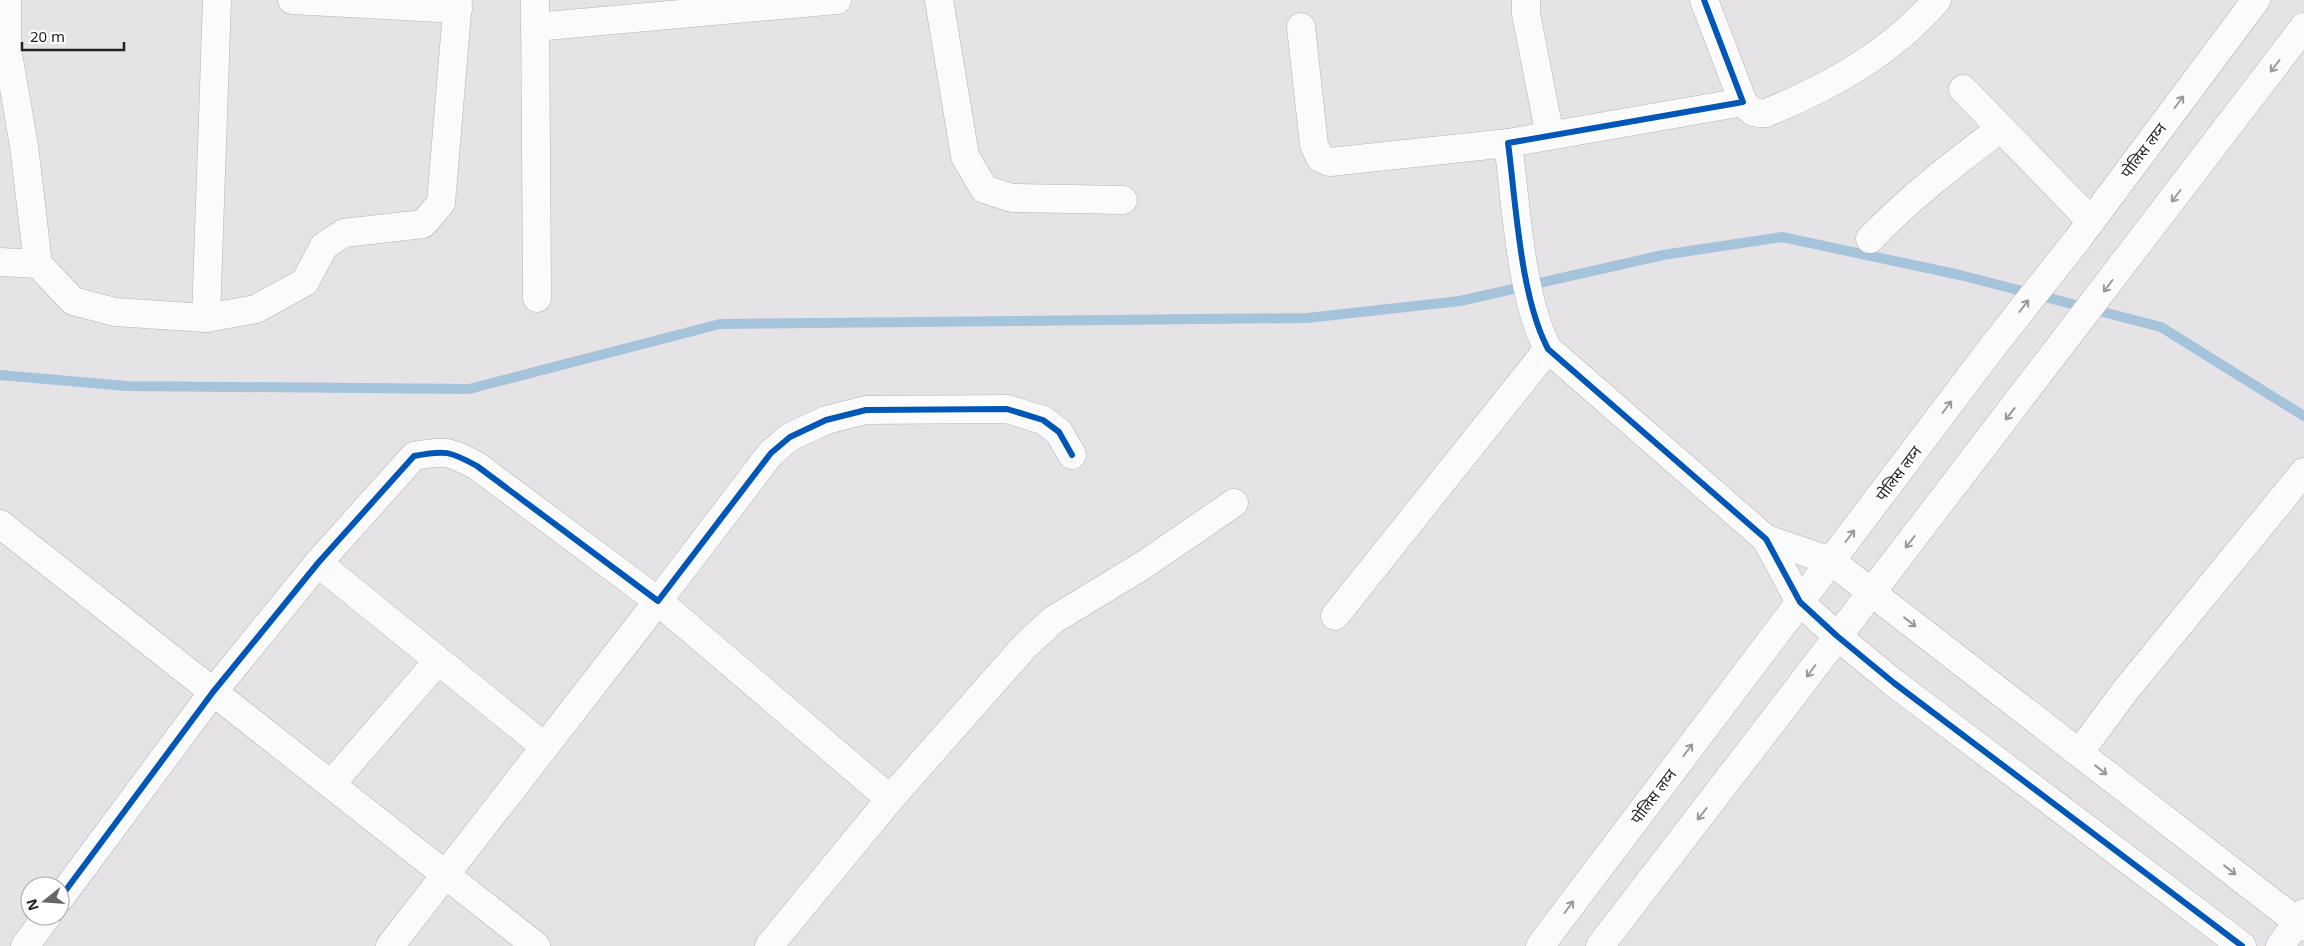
<svg xmlns="http://www.w3.org/2000/svg" width="2304" height="946" viewBox="0 0 2304 946" font-family="'Noto Sans','Noto Sans Devanagari',sans-serif">
	<style>
		.lines { fill: none; stroke-linecap: round; stroke-linejoin: round }
		.stream { stroke: #a5c4dc; stroke-width: 10 }
		.minor-casing { stroke: #b4b2b6; stroke-width: 29 }
		.tertiary-casing { stroke: #b4b2b6; stroke-width: 29 }
		.minor { stroke: #fbfbfb; stroke-width: 28 }
		.tertiary { stroke: #fbfbfb; stroke-width: 28 }
		.cycleway-casing { stroke: #fff; stroke-width: 9 }
		.cycleway { stroke: #0057b8; stroke-width: 6 }
		.oneway { stroke: #9a999a }
		.labels { text-anchor: middle; dominant-baseline: central; stroke-width: 5; stroke-linejoin: round; paint-order: stroke }
		.street-label { font-size: 15px; fill: #232124; stroke: #fff }
	</style>
	<rect width="100%" height="100%" fill="#e6e3e7"/>
	<g class="lines">
		<polyline class="stream" points="0,375 126,386 469,389 720,324 1307,318 1460,301 1663,255 1782,237 1960,275 2161,327 2304,416"/>
		<defs>
			<g id="minor">
				<polyline points="7,0 7,48 24,146 38,264 73,301 115,312 206,318"/>
				<polyline points="217,0 206,318 256,309 305,282 324,246 344,233 423,224 441,203 458,0"/>
				<polyline points="292,0 458,9"/>
				<polyline points="535,0 537,298"/>
				<polyline points="939,0 965,156 984,189 1012,198 1123,200"/>
				<polyline points="1526,0 1526,14 1550,136"/>
				<path d="M1704 0 1743 102 1508 143C1516 203 1520 296 1548 349L1766 539 1800 602 1837 636 1894 683 2242 946"/>
				<polyline points="535,27 837,0"/>
				<polyline points="1301,27 1314,145 1320,158 1330,162 1508,143"/>
				<polyline points="1963,89 2090,220"/>
				<path d="M1743 102C1750 111 1754 114 1766 113 1830 87 1891 53 1937 0"/>
				<path d="M1870 239C1910 197 1955 163 2001 128"/>
				<polyline points="0,262 38,264"/>
				<polyline points="0,524 536,946"/>
				<polyline points="1766,539 1831,561 2304,927"/>
				<polyline points="318,563 545,747"/>
				<polyline points="1335,616 1548,349"/>
				<polyline points="2079,753 2125,691 2304,472"/>
				<polyline points="332,783 438,661"/>
				<polyline points="890,799 1024,647 1053,620 1142,566 1234,503"/>
				<path d="M60 898 213 692 318 563 414 456C445 450 450 451 477 466L658 601 771 453 790 437 826 420 866 410 1007 409 1043 420 1059 432 1072 455"/>
				<polyline points="25,946 47,916"/>
				<polyline points="390,946 658,601 890,799 769,946"/>
				<polyline points="2280,946 2304,913"/>
			</g>
			<g id="tertiary">
				<polyline points="1540,946 1994,345 2077,240 2256,0"/>
				<path d="M1600 946C1835 640 2071 335 2304 27"/>
			</g>
		</defs>
		<use href="#minor" class="minor-casing"/>
		<use href="#tertiary" class="tertiary-casing"/>
		<use href="#minor" class="minor"/>
		<use href="#tertiary" class="tertiary"/>
		<defs>
			<g id="cycleway">
				<path d="M1704 0 1743 102 1508 143C1516 203 1520 296 1548 349L1766 539 1800 602 1837 636 1894 683 2242 946"/>
				<path d="M60 898 213 692 318 563 414 456C445 450 450 451 477 466L658 601 771 453 790 437 826 420 866 410 1007 409 1043 420 1059 432 1072 455"/>
			</g>
		</defs>
		<use href="#cycleway" class="cycleway-casing"/>
		<use href="#cycleway" class="cycleway"/>
	</g>
	<defs><path id="oneway-shaft" d="M-6 0H5M1.5-3L5.5 0L1.5 3" fill="none" stroke-width="1.6" stroke-linecap="round" stroke-linejoin="round" transform="scale(1.25)"/></defs>
	<g class="oneway">
		<use href="#oneway-shaft" transform="translate(2275 66) rotate(127)"/>
		<use href="#oneway-shaft" transform="translate(2179 102) rotate(-53)"/>
		<use href="#oneway-shaft" transform="translate(2176 196) rotate(127)"/>
		<use href="#oneway-shaft" transform="translate(2108 286) rotate(127)"/>
		<use href="#oneway-shaft" transform="translate(2024 306) rotate(-52)"/>
		<use href="#oneway-shaft" transform="translate(1947 407) rotate(-53)"/>
		<use href="#oneway-shaft" transform="translate(2010 414) rotate(128)"/>
		<use href="#oneway-shaft" transform="translate(1850 536) rotate(-53)"/>
		<use href="#oneway-shaft" transform="translate(1910 542) rotate(128)"/>
		<use href="#oneway-shaft" transform="translate(1910 622) rotate(38)"/>
		<use href="#oneway-shaft" transform="translate(1811 671) rotate(127)"/>
		<use href="#oneway-shaft" transform="translate(1688 750) rotate(-53)"/>
		<use href="#oneway-shaft" transform="translate(2101 770) rotate(38)"/>
		<use href="#oneway-shaft" transform="translate(1702 814) rotate(128)"/>
		<use href="#oneway-shaft" transform="translate(2230 870) rotate(38)"/>
		<use href="#oneway-shaft" transform="translate(1569 907) rotate(-53)"/>
	</g>
	<g class="labels">
		<g class="street-label">
			<text transform="translate(2143 150) rotate(-53)">पोलिस लय्न</text>
			<text transform="translate(1898 473) rotate(-53)">पोलिस लय्न</text>
			<text transform="translate(1653 796) rotate(-53)">पोलिस लय्न</text>
		</g>
	</g>
	<g transform="translate(45 901) rotate(253)"><circle r="24" fill="#ffffff" stroke="#a7a6a7"/>
	<path d="M0-4L9 19L0 12L-9 19Z" fill="#676568"/>
	<text y="-8" font-size="14" font-weight="bold" text-anchor="middle" fill="#232124">N</text>
	</g>
	<path d="M22 42v8h102v-8" fill="none" stroke="#232124" stroke-width="2.5"/>
	<text x="30" y="42" font-size="15" fill="#232124" stroke="#ffffff" stroke-width="4" paint-order="stroke">20 m</text>
</svg>
